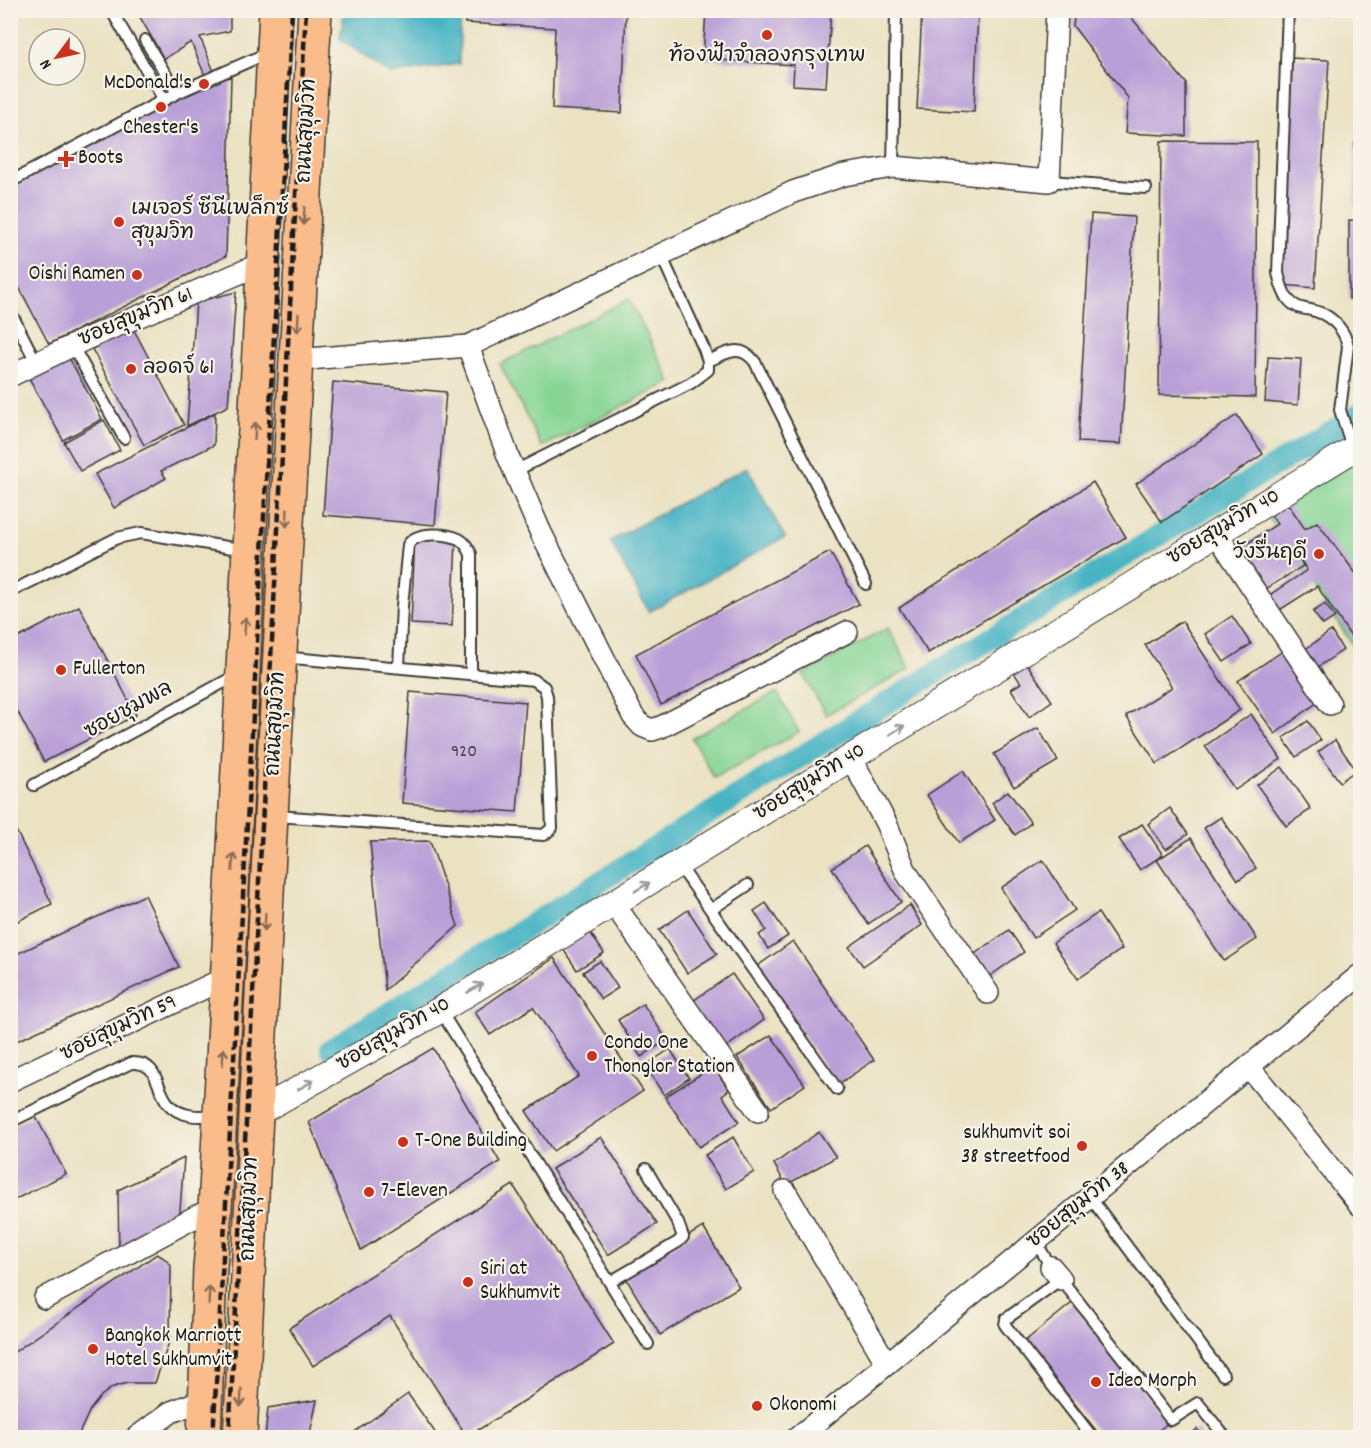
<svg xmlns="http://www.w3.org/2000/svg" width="1371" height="1448" viewBox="0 0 1371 1448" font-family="Dekko,'Playpen Sans Thai',sans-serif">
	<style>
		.green { fill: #86d594; stroke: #517858; stroke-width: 1.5 }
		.water { fill: #47b4c4; stroke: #326870; stroke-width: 1.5 }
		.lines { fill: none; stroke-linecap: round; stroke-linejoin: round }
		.canal { stroke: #47b4c4; stroke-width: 22 }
		.building { fill: #b99fd7 }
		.service-casing { stroke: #3b3a35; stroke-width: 14 }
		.minor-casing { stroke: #3b3a35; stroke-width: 24 }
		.tertiary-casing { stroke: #3b3a35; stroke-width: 28 }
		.primary-casing { stroke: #3b3a35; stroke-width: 36 }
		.service { stroke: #fff; stroke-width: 10 }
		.minor { stroke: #fff; stroke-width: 21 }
		.tertiary { stroke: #fff; stroke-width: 26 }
		.primary { stroke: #fabc8b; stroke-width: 33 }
		.rail { stroke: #1c1c1c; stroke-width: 4.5; stroke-dasharray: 9 4.5; stroke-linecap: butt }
		.oneway { stroke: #8b6c54 }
		.oneway2 { stroke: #999 }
		.poi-dot { fill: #c8321e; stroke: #f7f3e8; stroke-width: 2 }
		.labels { text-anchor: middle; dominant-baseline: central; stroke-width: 4.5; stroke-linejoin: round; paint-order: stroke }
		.number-label { font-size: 18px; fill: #433d4b }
		.poi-label { font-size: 21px; fill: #1c1c1c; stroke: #f7f3e8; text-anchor: start }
		.street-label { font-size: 21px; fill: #1c1c1c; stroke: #f7f3e8 }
	</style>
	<rect width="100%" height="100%" fill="#f7f3e8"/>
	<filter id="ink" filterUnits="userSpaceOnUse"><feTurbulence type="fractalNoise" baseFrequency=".0167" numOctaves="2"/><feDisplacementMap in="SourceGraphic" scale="12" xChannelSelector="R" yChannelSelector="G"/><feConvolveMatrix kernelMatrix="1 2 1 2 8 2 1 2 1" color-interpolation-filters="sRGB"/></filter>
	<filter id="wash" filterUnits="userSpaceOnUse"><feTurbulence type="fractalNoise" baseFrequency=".008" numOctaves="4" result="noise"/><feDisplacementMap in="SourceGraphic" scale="24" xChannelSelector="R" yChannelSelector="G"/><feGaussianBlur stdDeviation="1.35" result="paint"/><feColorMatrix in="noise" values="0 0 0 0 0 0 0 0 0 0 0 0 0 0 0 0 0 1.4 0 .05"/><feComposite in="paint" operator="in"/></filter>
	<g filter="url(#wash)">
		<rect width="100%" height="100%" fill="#ebe2c2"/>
		<g class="green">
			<polygon points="629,299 671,382 542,447 500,364"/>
			<polygon points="1360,454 1360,656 1265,512"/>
			<polygon points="888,628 910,669 826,715 803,674"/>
			<polygon points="777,692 799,732 714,778 692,738"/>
		</g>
		<g class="water">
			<polygon points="344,11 461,11 459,64 390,74 340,39"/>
			<polygon points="747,467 785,537 649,612 610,541"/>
		</g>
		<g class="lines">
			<polyline class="canal" points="331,1049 1043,606 1360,414"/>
		</g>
		<g id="blocks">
			<g class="building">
				<polygon points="136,10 230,10 230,31 200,37 215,74 206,78 191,42 164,59"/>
				<polygon points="465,10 626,10 622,113 552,109 555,28 465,23"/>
				<polygon points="706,10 831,10 826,87 793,85 794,65 703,59"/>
				<polygon points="922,10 978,10 974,112 917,109"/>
				<polygon points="1075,10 1125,10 1186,83 1186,136 1125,133 1128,98 1073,26"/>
				<polygon points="1290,10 1331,10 1330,15 1290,12"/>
				<polygon points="1290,58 1329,60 1315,288 1283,285"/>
				<polygon points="231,77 226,256 49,344 10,270 10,188 210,80"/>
				<polygon points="1161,141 1257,142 1255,397 1159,395"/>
				<rect x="1355" y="142" width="5" height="66"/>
				<polygon points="1091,214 1134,217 1121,444 1078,442"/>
				<polygon points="1349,220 1360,221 1360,299 1349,299"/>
				<polygon points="236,292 228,406 187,426 196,302"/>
				<polygon points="133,328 184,425 144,445 92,349"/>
				<polygon points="67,354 102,419 63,440 28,376"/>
				<polygon points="1268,357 1301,359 1298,405 1265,402"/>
				<polygon points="333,382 446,392 435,525 323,515"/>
				<polygon points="215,413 214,445 161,471 166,478 114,508 95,474"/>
				<polygon points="1237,415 1263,454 1162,522 1136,484"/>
				<polygon points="104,420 120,450 80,471 64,442"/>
				<polygon points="1093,482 1126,537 928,653 899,608"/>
				<polygon points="1288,504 1305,529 1317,522 1360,579 1360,650 1317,586 1275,613 1265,598 1307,570 1300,559 1303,566 1266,589 1240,548 1277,524 1271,515"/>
				<polygon points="415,539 456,541 452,626 411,624"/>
				<polygon points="830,552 859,604 661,705 636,654"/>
				<polygon points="1325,604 1335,617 1323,625 1313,612"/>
				<polygon points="79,606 136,715 44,762 10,697 10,642"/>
				<polygon points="1232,616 1251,644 1224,662 1205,634"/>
				<polygon points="1182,621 1240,710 1157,764 1126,716 1172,687 1145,645"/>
				<polygon points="1331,631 1343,650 1312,671 1300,653"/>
				<polygon points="1289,647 1323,698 1275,734 1238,681"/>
				<polygon points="1025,661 1052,701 1029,717 1011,689 1021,683 1012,670"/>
				<polygon points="410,692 526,702 517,812 402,803"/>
				<polygon points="1251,714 1281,759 1235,790 1205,746"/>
				<polygon points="1308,721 1321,740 1296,757 1283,738"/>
				<polygon points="1038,728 1058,761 1014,787 994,754"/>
				<polygon points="1335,740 1356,770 1340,782 1318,752"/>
				<polygon points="1282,767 1311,809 1286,826 1257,785"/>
				<polygon points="963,771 995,820 959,843 927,795"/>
				<polygon points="1008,791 1031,823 1015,835 992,803"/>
				<polygon points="1170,808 1188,834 1166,849 1148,824"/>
				<polygon points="1221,817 1256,868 1238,880 1204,828"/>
				<polygon points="10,818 52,904 10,925"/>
				<polygon points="1142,824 1163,855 1140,870 1119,839"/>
				<polygon points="1191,838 1257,939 1224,961 1157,860"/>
				<polygon points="430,841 458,926 385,990 370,842"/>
				<polygon points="865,846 901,902 868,924 832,868"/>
				<polygon points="1043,860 1075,910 1033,938 1001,888"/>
				<polygon points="145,895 179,967 10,1044 10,957"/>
				<polygon points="766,903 788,936 768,949 759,935 766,930 754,911"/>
				<polygon points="910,905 922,925 863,966 849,947"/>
				<polygon points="688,910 717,954 687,973 659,930"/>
				<polygon points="1098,913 1122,949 1078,979 1053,943"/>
				<polygon points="587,928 604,953 577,970 561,946"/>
				<polygon points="1009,930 1024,952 987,978 972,956"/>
				<polygon points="793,941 874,1060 837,1085 756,967"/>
				<polygon points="554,958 643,1091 553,1151 526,1111 579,1076 533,1007 490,1035 475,1012"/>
				<polygon points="600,961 618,988 601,999 583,972"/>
				<polygon points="732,974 764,1020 722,1050 690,1003"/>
				<polygon points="643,1004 667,1040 641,1057 618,1020"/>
				<polygon points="771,1035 805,1085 771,1108 737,1057"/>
				<polygon points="433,1048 500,1162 361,1250 309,1122"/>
				<polygon points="670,1049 689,1078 664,1095 645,1066"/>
				<polygon points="713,1066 729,1090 722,1095 739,1122 699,1147 665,1097"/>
				<polygon points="35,1115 66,1174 10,1202 10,1127"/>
				<polygon points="819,1132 836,1157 786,1185 774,1164"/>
				<polygon points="601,1137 657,1224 608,1255 552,1169"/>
				<polygon points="733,1137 754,1172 726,1189 705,1155"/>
				<polygon points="184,1158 179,1223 119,1257 118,1190"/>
				<polygon points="513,1185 614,1344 467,1437 390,1316 313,1366 289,1328"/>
				<polygon points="703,1227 739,1287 660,1335 624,1275"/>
				<polygon points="157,1254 164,1258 171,1265 170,1339 155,1383 127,1383 113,1387 101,1396 90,1410 77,1438 10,1438 10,1355"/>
				<polygon points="1072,1303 1168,1423 1149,1438 1102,1438 1025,1341"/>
				<polygon points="408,1394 439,1438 346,1438"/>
				<polygon points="317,1400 309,1438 265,1438 268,1408"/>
				<polygon points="1197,1429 1203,1438 1186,1438"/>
			</g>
		</g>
	</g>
	<g filter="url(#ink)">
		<use href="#blocks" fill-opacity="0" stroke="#3b3a35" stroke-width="1.5"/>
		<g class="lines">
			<defs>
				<g id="service">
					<polyline points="111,10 164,100"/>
					<path d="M1288 10 1278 273C1280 281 1282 292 1288 299 1296 310 1307 308 1318 312 1333 317 1345 331 1348 346L1340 410 1353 450"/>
					<polyline points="145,40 177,93"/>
					<polyline points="893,167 896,10"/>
					<polyline points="1049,181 1146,188"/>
					<polyline points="10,182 177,93 270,52"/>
					<polyline points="10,311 36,362"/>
					<polyline points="72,345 124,438"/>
					<path d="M708 361C727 353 740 343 755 362L866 584"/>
					<polyline points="515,471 691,383 708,370 708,361 704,349 661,255"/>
					<polyline points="10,592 117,538 141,533 245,550"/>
					<path d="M399 667 402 606 408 545C416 531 446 533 459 539 465 542 468 548 471 554V674"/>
					<polyline points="34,785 237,675"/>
					<polyline points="276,816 544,835 552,828 547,696 544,687 534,680 282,657"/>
					<polyline points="679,865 837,1089"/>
					<polyline points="712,909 748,885"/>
					<polyline points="440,1010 648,1344"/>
					<path d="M10 1122 131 1063C169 1061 148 1107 189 1115 198 1117 209 1116 218 1115"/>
					<polyline points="1090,1197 1223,1375"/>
					<polyline points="1036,1242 1051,1267"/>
					<polyline points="610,1282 678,1242 683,1237 678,1223 646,1169"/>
					<polyline points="1093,1438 1005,1325 1006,1319 1061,1279 1171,1420 1198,1403 1226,1438"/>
				</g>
				<g id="minor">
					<polyline points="468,346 508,456 540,531 633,716 642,726 652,730 661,727 847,632"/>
					<polyline points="296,360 468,346 793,192 844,175 893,167 1049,181 1057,10"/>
					<polyline points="10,376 86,339 263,263"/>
					<polyline points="1216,533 1330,704"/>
					<polyline points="851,758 886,823 906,872 988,993"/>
					<polyline points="614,904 758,1111"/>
					<polyline points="1249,1067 1360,1205"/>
					<polyline points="10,1081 227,977"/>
					<polyline points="785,1191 887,1364"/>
					<polyline points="1051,1267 1061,1279"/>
					<polyline points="45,1298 197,1216 215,1209"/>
					<polyline points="136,1438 171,1412 206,1399"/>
					<polyline points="797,1438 1360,975"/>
				</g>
				<polyline id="tertiary" points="255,1114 440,1010 1360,445"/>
				<g id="primary">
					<polyline points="204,1438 210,1268 215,1209 231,909 276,10"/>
					<polyline points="240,1438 269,853 315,10"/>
				</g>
			</defs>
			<use href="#service" class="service-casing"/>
			<use href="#minor" class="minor-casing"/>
			<use href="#tertiary" class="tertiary-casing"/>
			<use href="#primary" class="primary-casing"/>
			<use href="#service" class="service"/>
			<use href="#minor" class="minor"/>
			<use href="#tertiary" class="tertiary"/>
			<use href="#primary" class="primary"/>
			<g class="rail">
				<polyline points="213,1438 292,10"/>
				<polyline points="229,1438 306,10"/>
			</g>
		</g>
		<defs><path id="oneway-shaft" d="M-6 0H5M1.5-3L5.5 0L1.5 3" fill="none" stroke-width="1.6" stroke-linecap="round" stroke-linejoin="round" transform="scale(1.5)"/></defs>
		<g class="oneway">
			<use href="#oneway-shaft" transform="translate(304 216) rotate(93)"/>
			<use href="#oneway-shaft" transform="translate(298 323) rotate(93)"/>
			<use href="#oneway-shaft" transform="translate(255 431) rotate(-87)"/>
			<use href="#oneway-shaft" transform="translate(287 518) rotate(93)"/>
			<use href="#oneway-shaft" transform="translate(245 626) rotate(-87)"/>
			<use href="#oneway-shaft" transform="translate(233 862) rotate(-87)"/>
			<use href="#oneway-shaft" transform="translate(265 922) rotate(93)"/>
			<use href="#oneway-shaft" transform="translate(223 1057) rotate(-87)"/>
			<use href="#oneway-shaft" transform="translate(209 1295) rotate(-88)"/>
			<use href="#oneway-shaft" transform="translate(241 1398) rotate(93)"/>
		</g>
		<g class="oneway2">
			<use href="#oneway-shaft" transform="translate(897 730) rotate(-32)"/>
			<use href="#oneway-shaft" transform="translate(642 887) rotate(-31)"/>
			<use href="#oneway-shaft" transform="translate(475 988) rotate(-31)"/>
			<use href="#oneway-shaft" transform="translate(306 1085) rotate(-29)"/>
		</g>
	</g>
	<g class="poi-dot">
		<circle cx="767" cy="35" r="6"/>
		<circle cx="204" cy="84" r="6"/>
		<circle cx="161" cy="107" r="6"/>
		<path d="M63 150h6v6h6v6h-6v6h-6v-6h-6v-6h6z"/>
		<circle cx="119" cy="222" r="6"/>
		<circle cx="137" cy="275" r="6"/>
		<circle cx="131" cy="369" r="6"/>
		<circle cx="1319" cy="554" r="6"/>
		<circle cx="61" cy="670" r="6"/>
		<circle cx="592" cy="1056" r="6"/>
		<circle cx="403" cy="1142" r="6"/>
		<circle cx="1082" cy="1146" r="6"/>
		<circle cx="369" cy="1192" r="6"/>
		<circle cx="468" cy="1282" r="6"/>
		<circle cx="93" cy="1349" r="6"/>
		<circle cx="1096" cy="1382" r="6"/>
		<circle cx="757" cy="1406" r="6"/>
	</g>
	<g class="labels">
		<g class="number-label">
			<text x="464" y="752">920</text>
		</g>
		<g class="poi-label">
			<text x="767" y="57" text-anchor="middle">ท้องฟ้าจำลองกรุงเทพ</text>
			<text x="192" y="84" text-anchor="end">McDonald's</text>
			<text x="161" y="129" text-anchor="middle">Chester's</text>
			<text x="78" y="159">Boots</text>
			<text x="131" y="210">เมเจอร์ ซีนีเพล็กซ์<tspan x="131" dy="24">สุขุมวิท</tspan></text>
			<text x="125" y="275" text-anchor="end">Oishi Ramen</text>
			<text x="143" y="369">ลอดจ์ 61</text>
			<text x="1307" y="554" text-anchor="end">วังรื่นฤดี</text>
			<text x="73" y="670">Fullerton</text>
			<text x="604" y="1044">Condo One<tspan x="604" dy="24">Thonglor Station</tspan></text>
			<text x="1070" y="1134" text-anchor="end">sukhumvit soi<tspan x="1070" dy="24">38 streetfood</tspan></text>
			<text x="415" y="1142">T-One Building</text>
			<text x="381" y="1192">7-Eleven</text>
			<text x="480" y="1270">Siri at<tspan x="480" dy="24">Sukhumvit</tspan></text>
			<text x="105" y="1337">Bangkok Marriott<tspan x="105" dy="24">Hotel Sukhumvit</tspan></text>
			<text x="1108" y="1382">Ideo Morph</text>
			<text x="769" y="1406">Okonomi</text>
		</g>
		<g class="street-label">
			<text transform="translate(308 131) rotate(-87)">ถนนสุขุมวิท</text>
			<text transform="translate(136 318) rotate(-23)">ซอยสุขุมวิท 61</text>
			<text transform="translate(1224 528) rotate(-31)">ซอยสุขุมวิท 40</text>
			<text transform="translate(129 711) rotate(-29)">ซอยชุมพล</text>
			<text transform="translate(277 724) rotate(-87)">ถนนสุขุมวิท</text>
			<text transform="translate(810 783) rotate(-32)">ซอยสุขุมวิท 40</text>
			<text transform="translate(119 1029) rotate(-26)">ซอยสุขุมวิท 59</text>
			<text transform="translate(394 1035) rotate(-30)">ซอยสุขุมวิท 40</text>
			<text transform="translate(1079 1206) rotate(-39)">ซอยสุขุมวิท 38</text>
			<text transform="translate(251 1209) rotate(-88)">ถนนสุขุมวิท</text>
		</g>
	</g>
	<rect width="1371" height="1448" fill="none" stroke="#f7f3e8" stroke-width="36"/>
	<g transform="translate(57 57) rotate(237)"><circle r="28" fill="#f7f3e8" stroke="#9f9d96" stroke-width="1.5"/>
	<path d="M0-4.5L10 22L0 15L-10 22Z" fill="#c8321e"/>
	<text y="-9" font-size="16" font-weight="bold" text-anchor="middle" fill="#1c1c1c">N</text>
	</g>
</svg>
